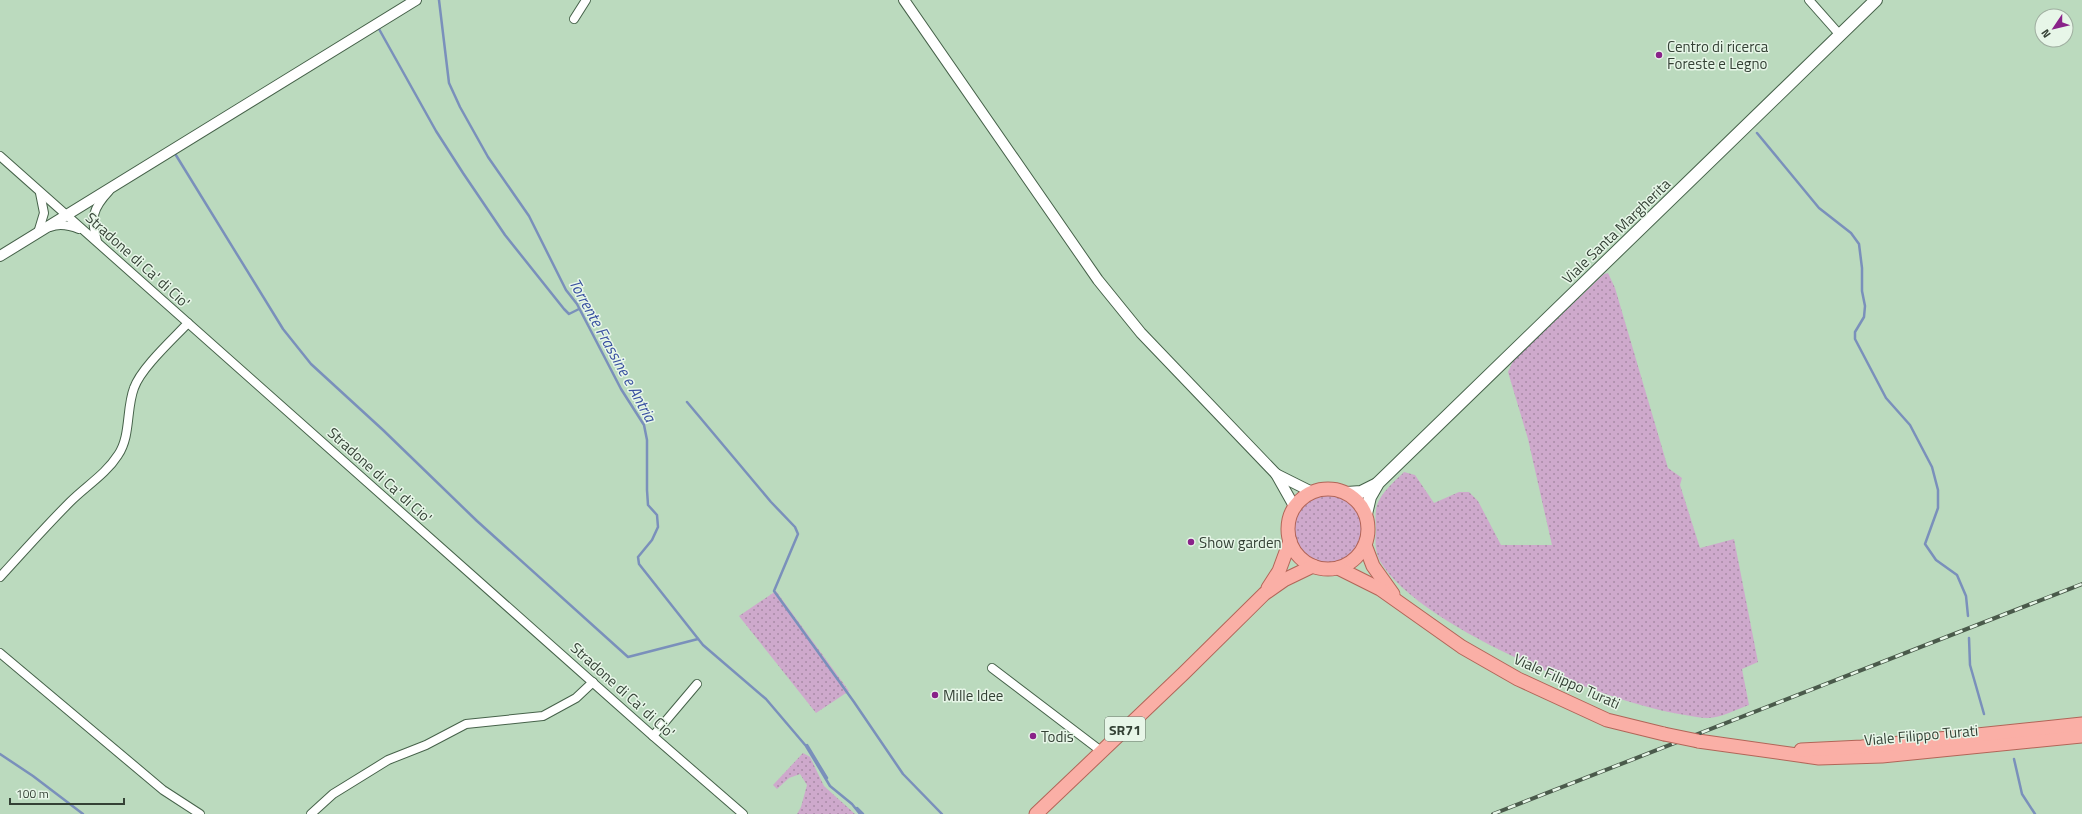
<svg xmlns="http://www.w3.org/2000/svg" width="2082" height="814" viewBox="0 0 2082 814" font-family="'Titillium Web',sans-serif">
	<style>
		.grass { fill: url(#grass-dots) }
		.lines { fill: none; stroke-linecap: round; stroke-linejoin: round }
		.stream { stroke: #7a90bb; stroke-width: 2.5 }
		.minor-casing { stroke: #46624a; stroke-width: 10 }
		.tertiary-casing { stroke: #46624a; stroke-width: 12 }
		.secondary-casing { stroke: #46624a; stroke-width: 14 }
		.primary-casing { stroke: #b26558; stroke-width: 15 }
		.minor { stroke: #fff; stroke-width: 8 }
		.tertiary { stroke: #fff; stroke-width: 10 }
		.secondary { stroke: #fff; stroke-width: 12 }
		.primary { stroke: #faafa6; stroke-width: 13 }
		.rail-casing { stroke: #4a5a4b; stroke-width: 4 }
		.rail { stroke: #e7f6e8; stroke-width: 2.5; stroke-dasharray: 8; stroke-linecap: butt }
		.primary-bridge-casing { stroke: #b26558; stroke-width: 15; stroke-linecap: butt }
		.primary-bridge { stroke: #faafa6; stroke-width: 13 }
		.poi-dot { fill: #892289; stroke: #e7f6e8; stroke-width: 1.5 }
		.labels { text-anchor: middle; dominant-baseline: central; stroke-width: 3; stroke-linejoin: round; paint-order: stroke }
		.shield { fill: #e7f6e8; stroke: #6a776b; stroke-width: 1 }
		.shield-label { font-size: 14px; font-weight: bold; fill: #344135 }
		.poi-label { font-size: 15px; fill: #344135; stroke: #e7f6e8; text-anchor: start }
		.street-label { font-size: 15px; fill: #344135; stroke: #e7f6e8 }
		.water-label { font-size: 16px; font-style: italic; fill: #3850a0; stroke: #e7f6e8 }
	</style>
	<defs>
		<pattern id="grass-dots" width="8" height="8" patternUnits="userSpaceOnUse"><rect width="8" height="8" fill="#cea9cc"/><path d="M2 2h.1M6 6h.1" fill="none" stroke="#a88ba6" stroke-width="1.8" stroke-linecap="round"/></pattern>
	</defs>
	<rect width="100%" height="100%" fill="#bbdabe"/>
	<g class="grass">
		<path d="M1608 273 1615 288 1668 468 1682 478 1680 485 1700 548 1734 539 1758 662 1742 669 1749 705C1737 709 1721 718 1708 718 1701 718 1692 716 1685 715 1609 704 1419 628 1380 561 1375 552 1375 541 1376 531 1376 525 1375 517 1376 510 1378 495 1394 482 1404 472L1415 475 1434 503 1459 492H1469L1478 501 1501 545H1552L1528 439 1508 372 1513 361 1604 274Z"/>
		<circle cx="1328" cy="529" r="34"/>
		<polygon points="776,591 849,691 816,713 739,616"/>
		<polygon points="803,753 810,757 824,786 855,814 797,814 801,807 807,785 800,774 789,778 777,789 773,785"/>
	</g>
	<g class="lines">
		<g class="stream">
			<polyline points="439,0 449,83 460,107 488,157 529,216 566,290 577,304 621,389 644,425 647,440 647,490 648,505 657,515 658,527 652,540 638,557 639,564 703,645 766,699 806,746 830,786 852,804 860,814"/>
			<polyline points="379,29 436,131 463,173 505,235 564,309 569,314 579,309"/>
			<polyline points="1757,133 1819,208 1851,233 1859,244 1862,268 1862,291 1865,306 1864,317 1855,332 1855,339 1886,398 1910,425 1932,467 1938,490 1938,508 1925,544 1936,560 1957,575 1966,596 1968,616"/>
			<polyline points="174,152 283,329 311,364 383,430 477,521 628,657 698,639"/>
			<polyline points="687,402 771,502 795,527 798,534 774,591 854,702 903,774 942,814"/>
			<polyline points="1969,638 1970,665 1984,714"/>
			<polyline points="807,745 827,778"/>
			<polyline points="0,754 33,776 83,814"/>
			<polyline points="2014,759 2022,794 2035,814"/>
			<polyline points="857,808 863,814"/>
		</g>
		<defs>
			<g id="minor">
				<polyline points="1809,0 1840,35"/>
				<polyline points="574,19 586,0"/>
				<polyline points="0,156 653,736 743,814"/>
				<path d="M50 227C60 223 69 225 79 229"/>
				<polyline points="38,233 44,213 40,193"/>
				<path d="M97 241C90 218 93 208 109 191"/>
				<path d="M0 577C23 552 46 526 70 502 86 486 106 474 118 455 131 436 126 409 134 388 141 368 173 339 188 323"/>
				<polyline points="0,653 163,790 200,814"/>
				<polyline points="992,668 1101,751"/>
				<polyline points="653,736 697,684"/>
				<polyline points="311,814 333,794 388,760 426,745 466,724 543,716 576,698 593,682"/>
			</g>
			<g id="tertiary">
				<polyline points="904,0 1098,280 1141,333 1276,474 1294,506"/>
				<polyline points="0,256 416,0"/>
				<polyline points="1276,474 1312,492"/>
			</g>
			<g id="secondary">
				<polyline points="1347,493 1361,492 1377,484"/>
				<polyline points="1366,514 1370,497 1378,483 1876,0"/>
			</g>
			<g id="primary">
				<circle cx="1328" cy="529" r="40"/>
				<polyline points="1365,545 1373,566 1393,594"/>
				<polyline points="1338,568 1380,589 1462,647 1518,679 1607,720 1664,734"/>
				<polyline points="1268,588 1279,571 1290,541"/>
				<polyline points="1698,741 1819,758 1882,756 2082,736"/>
				<polyline points="1801,750 1862,747 2082,724"/>
				<polyline points="1036,814 1184,673 1264,594 1284,580 1313,566"/>
			</g>
		</defs>
		<use href="#minor" class="minor-casing"/>
		<use href="#tertiary" class="tertiary-casing"/>
		<use href="#secondary" class="secondary-casing"/>
		<use href="#primary" class="primary-casing"/>
		<use href="#minor" class="minor"/>
		<use href="#tertiary" class="tertiary"/>
		<use href="#secondary" class="secondary"/>
		<use href="#primary" class="primary"/>
		<defs>
			<polyline id="rail" points="1493,814 2082,584"/>
		</defs>
		<use href="#rail" class="rail-casing"/>
		<use href="#rail" class="rail"/>
		<defs>
			<polyline id="primary-bridge" points="1664,734 1698,741"/>
		</defs>
		<use href="#primary-bridge" class="primary-bridge-casing"/>
		<use href="#primary-bridge" class="primary-bridge"/>
	</g>
	<g class="poi-dot">
		<circle cx="1659" cy="55" r="4"/>
		<circle cx="1191" cy="542" r="4"/>
		<circle cx="935" cy="695" r="4"/>
		<circle cx="1033" cy="736" r="4"/>
	</g>
	<g class="labels">
		<rect class="shield" x="1105" y="717" width="40" height="24" rx="3"/>
		<g class="shield-label">
			<text x="1125" y="729">SR71</text>
		</g>
		<g class="poi-label">
			<text x="1667" y="46">Centro di ricerca<tspan x="1667" dy="17">Foreste e Legno</tspan></text>
			<text x="1199" y="542">Show garden</text>
			<text x="943" y="695">Mille Idee</text>
			<text x="1041" y="736">Todis</text>
		</g>
		<g class="street-label">
			<text transform="translate(1616 231) rotate(-44)">Viale Santa Margherita</text>
			<text transform="translate(138 260) rotate(42)">Stradone di Ca' di Cio'</text>
			<text transform="translate(380 475) rotate(42)">Stradone di Ca' di Cio'</text>
			<text transform="translate(1567 681) rotate(24)">Viale Filippo Turati</text>
			<text transform="translate(623 690) rotate(42)">Stradone di Ca' di Cio'</text>
			<text transform="translate(1921 735) rotate(-5)">Viale Filippo Turati</text>
		</g>
		<g class="water-label">
			<text transform="translate(613 350) rotate(61)">Torrente Frassine e Antria</text>
		</g>
	</g>
	<g transform="translate(2054 28) rotate(235)"><circle r="19" fill="#e7f6e8" stroke="#9faea0"/>
	<path d="M0-3L7 15L0 10L-7 15Z" fill="#892289"/>
	<text y="-6" font-size="11" font-weight="bold" text-anchor="middle" fill="#344135">N</text>
	</g>
	<path d="M10 798v6h114v-6" fill="none" stroke="#344135" stroke-width="2"/>
	<text x="16" y="798" font-size="12" fill="#344135" stroke="#e7f6e8" stroke-width="3" paint-order="stroke">100 m</text>
</svg>
